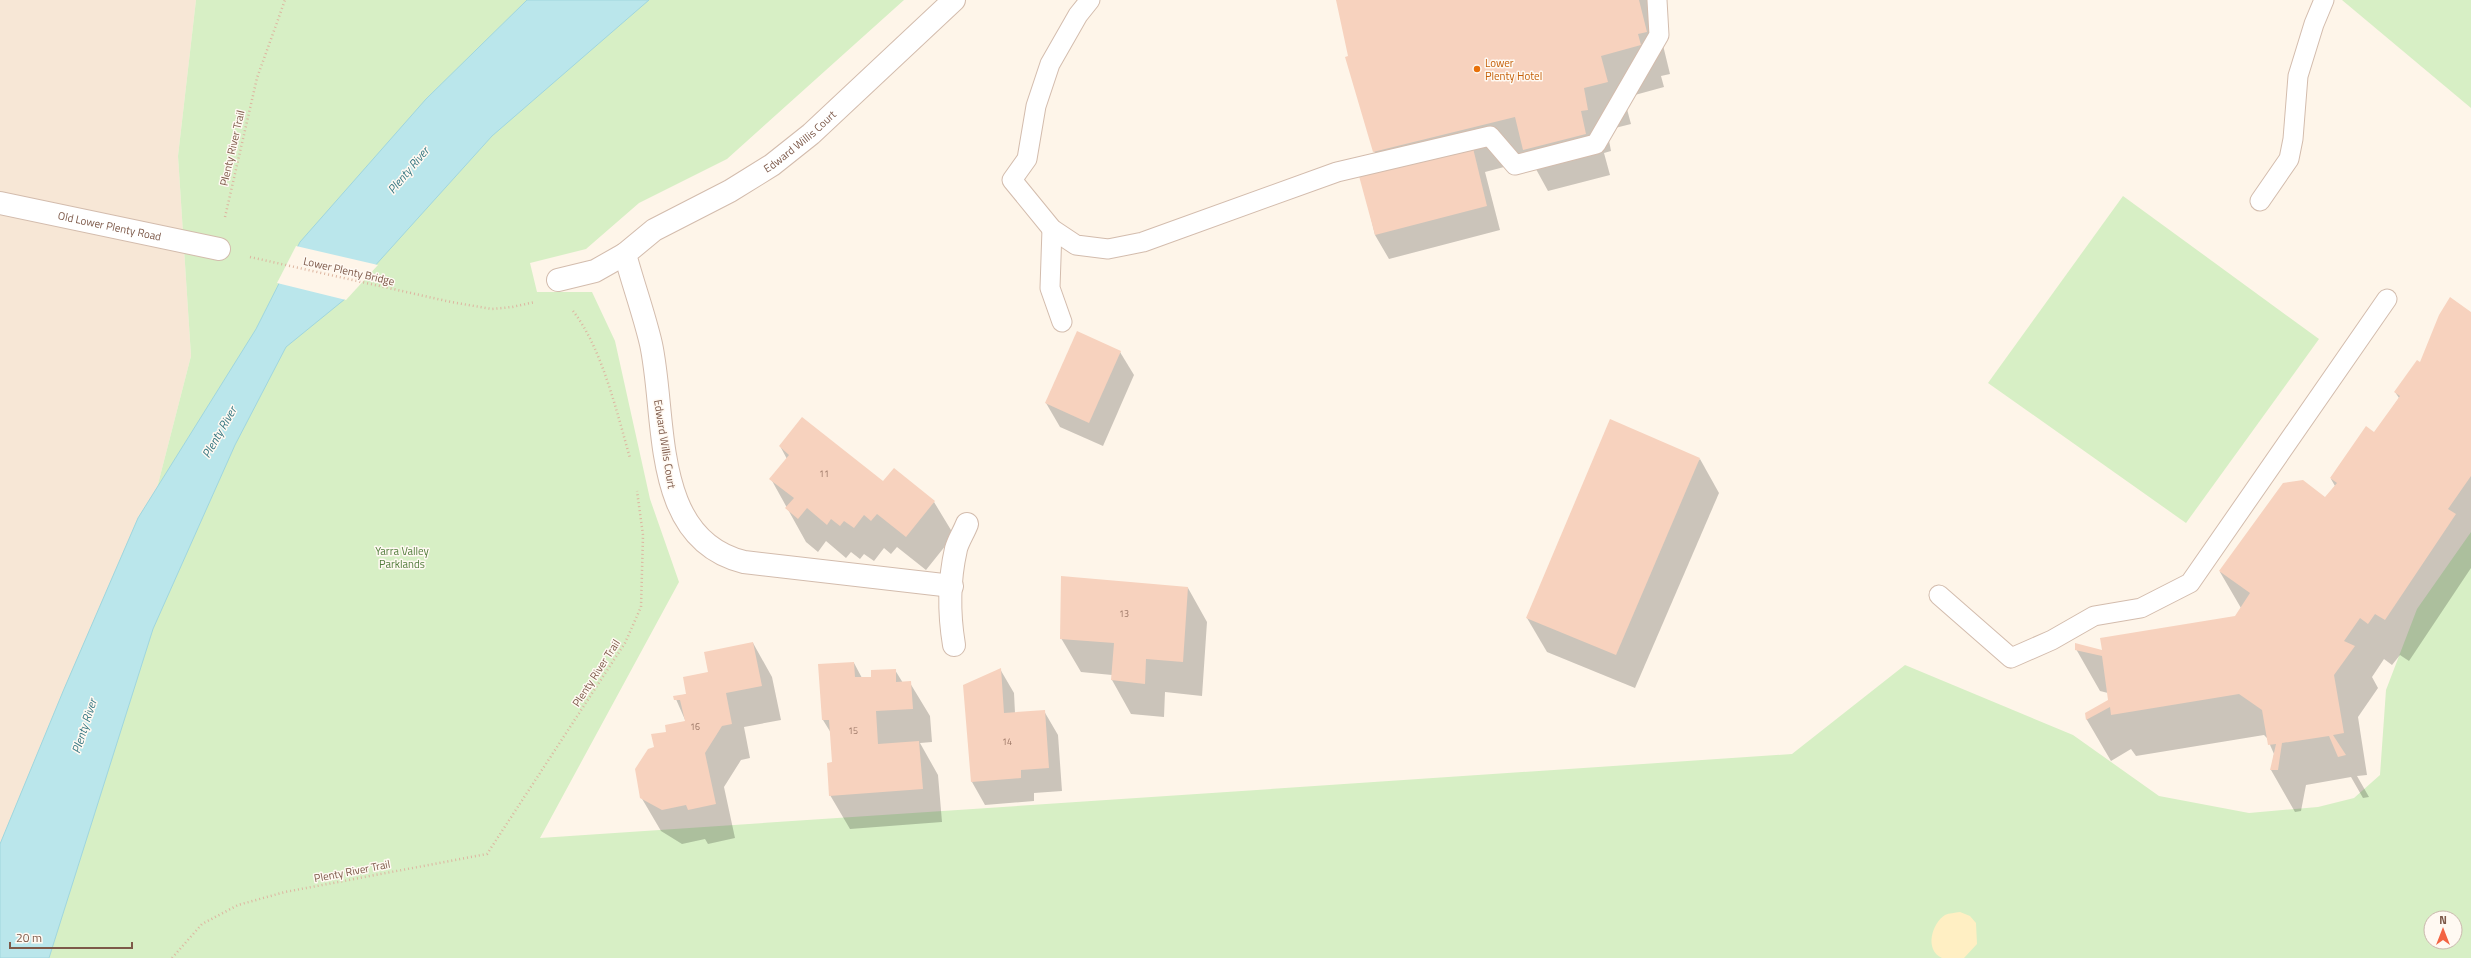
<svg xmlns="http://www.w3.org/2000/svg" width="2471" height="958" viewBox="0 0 2471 958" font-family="'Titillium Web',sans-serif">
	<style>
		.residential { fill: #f7e7d6 }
		.green { fill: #d7efc5; fill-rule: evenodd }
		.sand { fill: #ffefc3 }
		.water { fill: #bae6eb; stroke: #a0d6de }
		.pier { fill: #fef5e9 }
		.shadow { fill: #0003 }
		.building { fill: #f7d2be }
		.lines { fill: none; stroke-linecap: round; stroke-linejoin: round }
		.service-casing { stroke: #d3bcad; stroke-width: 21 }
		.minor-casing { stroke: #d3bcad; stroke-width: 24 }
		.path { stroke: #ddb5a0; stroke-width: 2.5; stroke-dasharray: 1 3; stroke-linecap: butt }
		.service { stroke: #fff; stroke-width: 19 }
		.minor { stroke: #fff; stroke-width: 22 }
		.food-dot { fill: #e8710a; stroke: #fff9f2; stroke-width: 1.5 }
		.labels { text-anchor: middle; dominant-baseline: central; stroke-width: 3; stroke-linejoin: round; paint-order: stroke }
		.number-label { font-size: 9px; fill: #9c7766 }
		.food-label { font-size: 11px; fill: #c56008; stroke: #fff9f2; text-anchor: start }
		.street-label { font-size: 11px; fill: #7d5949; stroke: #fff9f2 }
		.park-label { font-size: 11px; fill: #527d3c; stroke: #fff9f2 }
		.water-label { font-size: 12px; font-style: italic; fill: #3a7983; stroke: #fff9f2 }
	</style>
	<rect width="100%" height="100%" fill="#fef5e9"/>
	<polygon class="residential" points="0,0 196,0 178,156 191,356 157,488 138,518 64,689 0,844"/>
	<g class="green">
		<path d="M196 0H904L727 159 639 203 586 249 530 263 537 292H592L615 341 650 499 679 582 540 838 1792 754 1905 665 2073 735 2159 796 2249 813 2318 807 2354 798 2380 775 2386 690 2417 609 2471 532V958H0V844L64 689 138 518 157 488 191 356 178 156ZM2431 918H2455V942H2431Z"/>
		<polygon points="2342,0 2471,0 2471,108"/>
		<polygon points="2123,196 2319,339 2186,523 1988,383"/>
	</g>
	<path class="sand" d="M1960 912 1970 916 1976 923 1977 944 1964 958C1958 958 1947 958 1942 958 1924 950 1932 923 1945 915 1949 913 1955 913 1960 912Z"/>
	<polygon class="water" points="527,0 649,0 492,136 345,299 286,347 235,445 153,629 49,958 0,958 0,844 64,689 138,518 256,329 300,242 426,99"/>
	<polygon class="pier" points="296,246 378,265 346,300 277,283"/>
	<g class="shadow">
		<polygon points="1337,0 1652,0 1670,74 1661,76 1664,87 1624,98 1631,124 1607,130 1611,151 1604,153 1610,175 1548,191 1531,160 1485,172 1500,230 1389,259 1375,235 1361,176 1385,171 1374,151"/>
		<polygon points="2471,313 2471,568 2409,661 2400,655 2392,665 2384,659 2372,677 2378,688 2358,717 2367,775 2357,776 2369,797 2363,798 2351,777 2306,785 2301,811 2295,812 2271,770 2274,754 2267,738 2264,735 2136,756 2131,749 2111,761 2087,720 2086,714 2110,701 2108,693 2100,691 2076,649 2103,651 2236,617 2241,608 2220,572 2325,499 2335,486 2331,479 2375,433 2399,398 2395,392 2420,364"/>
		<polygon points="1120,352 1134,375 1103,446 1060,427 1046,403"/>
		<polygon points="780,446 934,502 954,535 926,570 897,547 891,554 884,548 874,561 864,554 860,559 851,552 846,558 826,541 818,552 806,542 771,479 787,459"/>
		<polygon points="1700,459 1719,493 1635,688 1547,652 1527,618"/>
		<polygon points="1188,588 1207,622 1202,696 1165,692 1164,717 1131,714 1112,680 1112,675 1081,672 1061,638"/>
		<polygon points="753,643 772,677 781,720 744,727 750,758 741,760 724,787 735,838 708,844 705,839 682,844 661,831 641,797 655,748 686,722 675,697 687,694 709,673"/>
		<polygon points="854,663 862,678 872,678 895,670 903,683 910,683 930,716 932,742 920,743 938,775 942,822 850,829 830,795 833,763 831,733 823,720"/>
		<polygon points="1000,669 1014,693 1015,713 1044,711 1058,735 1062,791 1034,793 1034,801 985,805 972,782"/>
	</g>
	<g class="building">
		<polygon points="1336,0 1639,0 1647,32 1638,34 1641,45 1601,56 1608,82 1584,88 1588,110 1581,111 1586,134 1523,150 1515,117 1373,152 1345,57 1348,56"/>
		<polygon points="1473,148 1487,206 1375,235 1359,176"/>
		<polygon points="2450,297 2471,312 2471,476 2448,509 2456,514 2385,620 2375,614 2368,624 2360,618 2344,641 2355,646 2334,675 2344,733 2333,735 2346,755 2338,757 2329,736 2282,743 2278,770 2270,770 2276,744 2268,745 2262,710 2239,694 2111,715 2110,707 2086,720 2085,713 2108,700 2102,656 2075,650 2075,643 2102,650 2100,638 2235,616 2250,593 2219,571 2283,483 2303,480 2325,497 2337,483 2330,478 2366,426 2374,432 2400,396 2394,392 2417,360 2420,362 2439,315"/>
		<polygon points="1077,331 1121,351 1089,423 1045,403"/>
		<polygon points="802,417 883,481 894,468 935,501 906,537 877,514 871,521 864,515 854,528 844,521 840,526 831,519 827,525 807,508 798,519 785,508 794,498 769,479 789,455 779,446"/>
		<polygon points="1610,419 1700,458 1616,655 1526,618"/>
		<polygon points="1061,576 1188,587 1183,662 1146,659 1145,684 1111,680 1114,643 1060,639"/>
		<polygon points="753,642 762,686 726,693 732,724 722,726 705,753 716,804 688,810 686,805 662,810 640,798 635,769 648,749 654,747 651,734 666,732 665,725 685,721 680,700 674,700 673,696 686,694 683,677 708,672 704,652"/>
		<polygon points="854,662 855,677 871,677 871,670 896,669 896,682 911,681 913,709 876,711 878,744 919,741 923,789 829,796 827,763 832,762 829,720 822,720 818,664"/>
		<polygon points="1001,668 1004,713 1045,710 1049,768 1021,770 1021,778 971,782 963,685"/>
	</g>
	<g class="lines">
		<defs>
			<g id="service">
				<polyline points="1090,0 1078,15 1050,64 1036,106 1027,159 1012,180 1052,229 1076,245 1108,249 1143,242 1337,172 1490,136 1515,165 1596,144 1659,35 1657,0"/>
				<polyline points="2260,201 2289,159 2293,139 2298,76 2314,24 2324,0"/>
				<polyline points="1052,229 1050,288 1062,322"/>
				<polyline points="1939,595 2011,658 2052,640 2094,616 2141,608 2190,583 2387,299"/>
			</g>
			<g id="minor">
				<path id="s1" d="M0 203 219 249"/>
				<polyline points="558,280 595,271 625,254"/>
				<path id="s2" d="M952 586 744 562C650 539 667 418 651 344 644 314 633 284 625 254L654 230 730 191 772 165 811 134 954 0"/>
				<path d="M954 645C949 615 949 580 956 549 958 541 964 532 967 524"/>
			</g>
		</defs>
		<use href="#service" class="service-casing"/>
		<use href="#minor" class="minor-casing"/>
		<g class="path">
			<polyline points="225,217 257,78 285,0"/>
			<polyline points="250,257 451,302 492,309 512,307 535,302"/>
			<path d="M573 311C602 348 617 413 630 458"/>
			<polyline points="172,958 202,924 238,905 285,892 487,854 625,643 641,607 643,535 637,491"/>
		</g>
		<use href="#service" class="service"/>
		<use href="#minor" class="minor"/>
	</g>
	<circle class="food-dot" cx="1477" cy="69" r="4"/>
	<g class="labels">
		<g class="number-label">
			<text x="824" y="473">11</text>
			<text x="1124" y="613">13</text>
			<text x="695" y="726">16</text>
			<text x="853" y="730">15</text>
			<text x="1007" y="741">14</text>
		</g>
		<g class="food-label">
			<text x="1485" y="63">Lower<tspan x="1485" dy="13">Plenty Hotel</tspan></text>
		</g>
		<g class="street-label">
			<text stroke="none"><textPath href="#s2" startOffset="766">Edward Willis Court</textPath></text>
			<text transform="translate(232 148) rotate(-77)">Plenty River Trail</text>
			<text stroke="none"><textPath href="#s1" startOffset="112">Old Lower Plenty Road</textPath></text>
			<text transform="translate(349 271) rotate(13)">Lower Plenty Bridge</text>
			<text transform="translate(665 444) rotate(81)">Edward Willis Court</text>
			<text transform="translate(596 673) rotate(-57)">Plenty River Trail</text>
			<text transform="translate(352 871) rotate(-11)">Plenty River Trail</text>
		</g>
		<g class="park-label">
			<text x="402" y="551">Yarra Valley<tspan x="402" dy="13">Parklands</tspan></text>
		</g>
		<g class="water-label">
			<text transform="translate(408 170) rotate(-50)">Plenty River</text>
			<text transform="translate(219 432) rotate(-60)">Plenty River</text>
			<text transform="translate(84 726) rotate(-72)">Plenty River</text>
		</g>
	</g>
	<g transform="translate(2443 930)"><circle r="19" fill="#fff9f2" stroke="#cbb9ae"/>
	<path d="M0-3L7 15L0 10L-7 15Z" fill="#f36443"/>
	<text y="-6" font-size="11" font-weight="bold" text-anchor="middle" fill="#7d5949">N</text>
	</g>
	<path d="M10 942v6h122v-6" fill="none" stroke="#7d5949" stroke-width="2"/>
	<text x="16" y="942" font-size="12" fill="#7d5949" stroke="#fff9f2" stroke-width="3" paint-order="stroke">20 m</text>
</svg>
